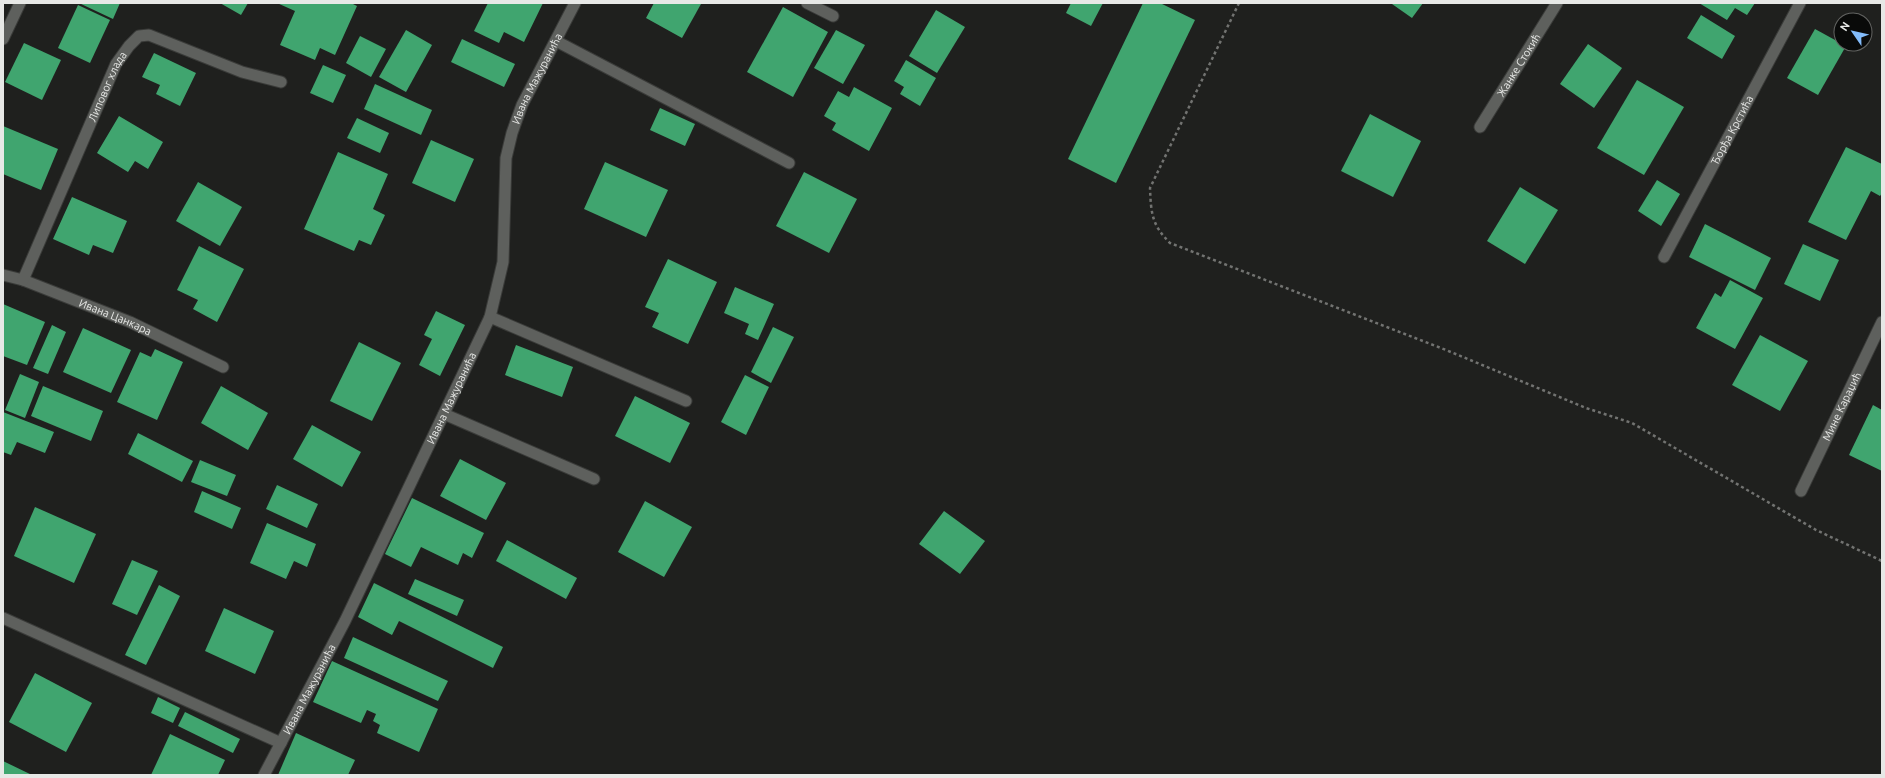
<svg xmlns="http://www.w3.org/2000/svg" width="1885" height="778" viewBox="0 0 1885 778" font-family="Ubuntu,sans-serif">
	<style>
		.building { fill: #40a56f }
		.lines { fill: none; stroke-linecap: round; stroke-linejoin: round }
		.service-casing { stroke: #3a3b39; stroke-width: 13 }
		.minor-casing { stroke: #3a3b39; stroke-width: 13 }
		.path { stroke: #727371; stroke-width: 2.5; stroke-dasharray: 3 3; stroke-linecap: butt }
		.service { stroke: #5e605d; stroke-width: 11 }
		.minor { stroke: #5e605d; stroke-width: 11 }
		.labels { text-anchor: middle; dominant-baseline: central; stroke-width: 4; stroke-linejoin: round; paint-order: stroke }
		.street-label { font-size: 11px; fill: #e7e8e6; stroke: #090a09 }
	</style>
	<rect width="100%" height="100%" fill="#1f201e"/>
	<g class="building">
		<polygon points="79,3 120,3 113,19"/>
		<polygon points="220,3 248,3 241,15"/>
		<polygon points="277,3 351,3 357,6 335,55 320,48 315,60 280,45 295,11"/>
		<polygon points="488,3 543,3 524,42 504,32 499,43 474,31"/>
		<polygon points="654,3 700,3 701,4 682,38 646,18"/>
		<polygon points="1071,3 1103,3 1091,26 1066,13"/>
		<polygon points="1143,3 1160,3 1195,20 1116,183 1068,159"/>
		<polygon points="1393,3 1423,3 1412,18 1392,4"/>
		<polygon points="1699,3 1755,3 1747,15 1735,8 1727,20"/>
		<polygon points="78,5 110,20 90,63 58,48"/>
		<polygon points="783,7 828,32 793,97 747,72"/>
		<polygon points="936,10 965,27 937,73 909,56"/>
		<polygon points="1701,15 1735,36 1722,59 1687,38"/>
		<polygon points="1815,29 1846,46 1818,95 1787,78"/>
		<polygon points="406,30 432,45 406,92 379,77"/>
		<polygon points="836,30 865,45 843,84 814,68"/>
		<polygon points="360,36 386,49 371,77 346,63"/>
		<polygon points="462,39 515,64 504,87 451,62"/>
		<polygon points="24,43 61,60 42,100 5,82"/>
		<polygon points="1588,44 1622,68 1594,108 1560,84"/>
		<polygon points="154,53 196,73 180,106 156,94 160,85 142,77"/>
		<polygon points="906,60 936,78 920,106 900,94 904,87 894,81"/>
		<polygon points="323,65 346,75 333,103 310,93"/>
		<polygon points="1637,80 1684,107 1644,175 1597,148"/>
		<polygon points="375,84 432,110 421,135 364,109"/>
		<polygon points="854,87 892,108 869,151 832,130 836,123 824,116 838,91 849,97"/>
		<polygon points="660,108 695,124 685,146 650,130"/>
		<polygon points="1370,114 1421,141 1393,197 1341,171"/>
		<polygon points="119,116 163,142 148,169 135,161 128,172 97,153"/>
		<polygon points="357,118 389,133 380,153 347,138"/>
		<polygon points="3,126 58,149 41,190 3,174"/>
		<polygon points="431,140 474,159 455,202 412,183"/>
		<polygon points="1846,147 1882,164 1882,193 1880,196 1871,191 1846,240 1808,222"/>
		<polygon points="338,152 388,174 373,209 385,215 371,245 359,240 354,251 304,229"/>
		<polygon points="605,162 668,190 646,237 584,209"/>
		<polygon points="804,172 857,199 829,253 776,226"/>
		<polygon points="1657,180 1680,194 1661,226 1638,211"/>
		<polygon points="198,182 242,207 220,246 176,221"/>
		<polygon points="1520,187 1558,210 1525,264 1487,241"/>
		<polygon points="72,197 127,221 113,253 93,245 89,255 53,239"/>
		<polygon points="1705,224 1771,258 1755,290 1689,257"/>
		<polygon points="1803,244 1839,260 1820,301 1784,284"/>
		<polygon points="199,246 244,269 217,322 193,309 198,300 177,290"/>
		<polygon points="668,259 717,282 688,344 652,327 659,313 645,307"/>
		<polygon points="1730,280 1763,298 1735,349 1696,328 1715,293 1721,297"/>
		<polygon points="735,287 774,304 758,340 745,334 749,324 724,313"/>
		<polygon points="3,304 45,322 27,365 3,356"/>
		<polygon points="436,311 465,325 440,376 419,365 432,339 424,335"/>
		<polygon points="52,325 66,332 48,374 33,368"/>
		<polygon points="773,327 794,337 771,383 751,372"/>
		<polygon points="83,328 131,350 111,393 63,372"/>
		<polygon points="1760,335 1808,361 1780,411 1732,385"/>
		<polygon points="359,342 401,363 372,421 330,401"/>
		<polygon points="516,345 573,367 562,397 505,375"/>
		<polygon points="155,349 183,362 157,420 117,402 140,352 151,357"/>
		<polygon points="20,374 39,382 25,418 5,410"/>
		<polygon points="745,375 769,387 746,435 721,422"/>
		<polygon points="43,386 103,411 91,441 31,416"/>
		<polygon points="221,386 268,413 248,450 201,423"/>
		<polygon points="635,396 690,423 670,463 615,436"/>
		<polygon points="1873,405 1882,410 1882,471 1849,455"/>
		<polygon points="3,412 54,432 45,453 17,442 11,455 3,452"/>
		<polygon points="312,425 361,452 342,487 293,459"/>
		<polygon points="138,433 193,461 182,482 128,454"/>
		<polygon points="460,459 506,483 486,520 440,496"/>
		<polygon points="200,460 236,475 227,496 191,482"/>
		<polygon points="277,485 318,504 307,528 266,509"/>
		<polygon points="202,491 241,508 232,529 194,512"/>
		<polygon points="412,498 484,533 472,558 463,553 458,565 421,547 411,567 385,554"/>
		<polygon points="645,501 692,527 664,577 618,552"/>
		<polygon points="35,507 96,534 74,583 14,556"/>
		<polygon points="944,511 985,541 960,574 919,544"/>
		<polygon points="267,523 316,544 307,567 294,561 286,579 250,563"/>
		<polygon points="507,540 577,578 566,599 496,561"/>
		<polygon points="132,560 158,571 137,615 112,604"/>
		<polygon points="415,579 464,600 457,616 408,594"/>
		<polygon points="374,583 503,647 493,668 399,621 392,635 358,617"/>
		<polygon points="159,585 180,596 146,665 125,655"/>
		<polygon points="224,608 274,631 255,674 205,651"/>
		<polygon points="353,637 448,681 438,701 344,658"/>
		<polygon points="332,661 438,709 419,752 377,733 380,725 373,721 376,714 367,710 361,723 313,702"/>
		<polygon points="35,673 92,703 66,752 9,722"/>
		<polygon points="158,697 180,708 173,723 151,713"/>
		<polygon points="185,712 240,739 233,753 178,726"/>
		<polygon points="296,733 355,760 348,775 278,775"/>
		<polygon points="170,734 225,760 218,775 151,775"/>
		<polygon points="3,761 32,775 3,775"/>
	</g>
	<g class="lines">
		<defs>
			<g id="service">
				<polyline points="807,3 833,16"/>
				<polyline points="556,41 789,163"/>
				<polyline points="490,317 686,401"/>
				<polyline points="444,414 594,479"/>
			</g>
			<g id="minor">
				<polyline points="3,39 20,3"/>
				<path id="s1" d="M1480 127 1557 3"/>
				<path id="s2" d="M1664 257 1800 3"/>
				<path id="s3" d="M3 275 23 280 130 322 223 367"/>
				<path id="s4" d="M23 280 116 64 129 46 139 36 149 35 242 72 281 82"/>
				<path id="s5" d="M1801 491 1882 322"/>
				<polyline points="3,618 281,743"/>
				<path id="s6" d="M264 775 345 621 490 317 503 262 506 158 512 133 522 105 575 3"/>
			</g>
		</defs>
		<use href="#service" class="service-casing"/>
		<use href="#minor" class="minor-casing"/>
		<path class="path" d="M1239 3 1150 188C1151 214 1152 225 1170 243L1446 350 1586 408 1632 423 1816 530 1882 561"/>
		<use href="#service" class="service"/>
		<use href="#minor" class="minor"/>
	</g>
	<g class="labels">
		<g class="street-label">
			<text stroke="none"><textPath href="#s1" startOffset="73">Жанке Стокић</textPath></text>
			<text stroke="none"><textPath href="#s6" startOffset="757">Ивана Мажуранића</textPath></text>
			<text stroke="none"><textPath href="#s4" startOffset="211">Липовог хлада</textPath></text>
			<text stroke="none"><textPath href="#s2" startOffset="144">Ђорђа Крстића</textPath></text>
			<text stroke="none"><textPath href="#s3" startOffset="120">Ивана Цанкара</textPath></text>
			<text stroke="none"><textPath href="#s6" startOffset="421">Ивана Мажуранића</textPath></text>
			<text stroke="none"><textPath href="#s5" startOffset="94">Мине Караџић</textPath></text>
			<text stroke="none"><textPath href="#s6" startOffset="97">Ивана Мажуранића</textPath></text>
		</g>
	</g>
	<rect width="1885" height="778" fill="none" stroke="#e7e8e6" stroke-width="8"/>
	<g transform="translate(1853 32) rotate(304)"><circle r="19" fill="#090a09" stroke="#626361"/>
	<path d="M0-3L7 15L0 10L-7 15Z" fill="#83bcfb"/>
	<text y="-6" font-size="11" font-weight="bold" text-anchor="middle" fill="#e7e8e6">N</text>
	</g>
</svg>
